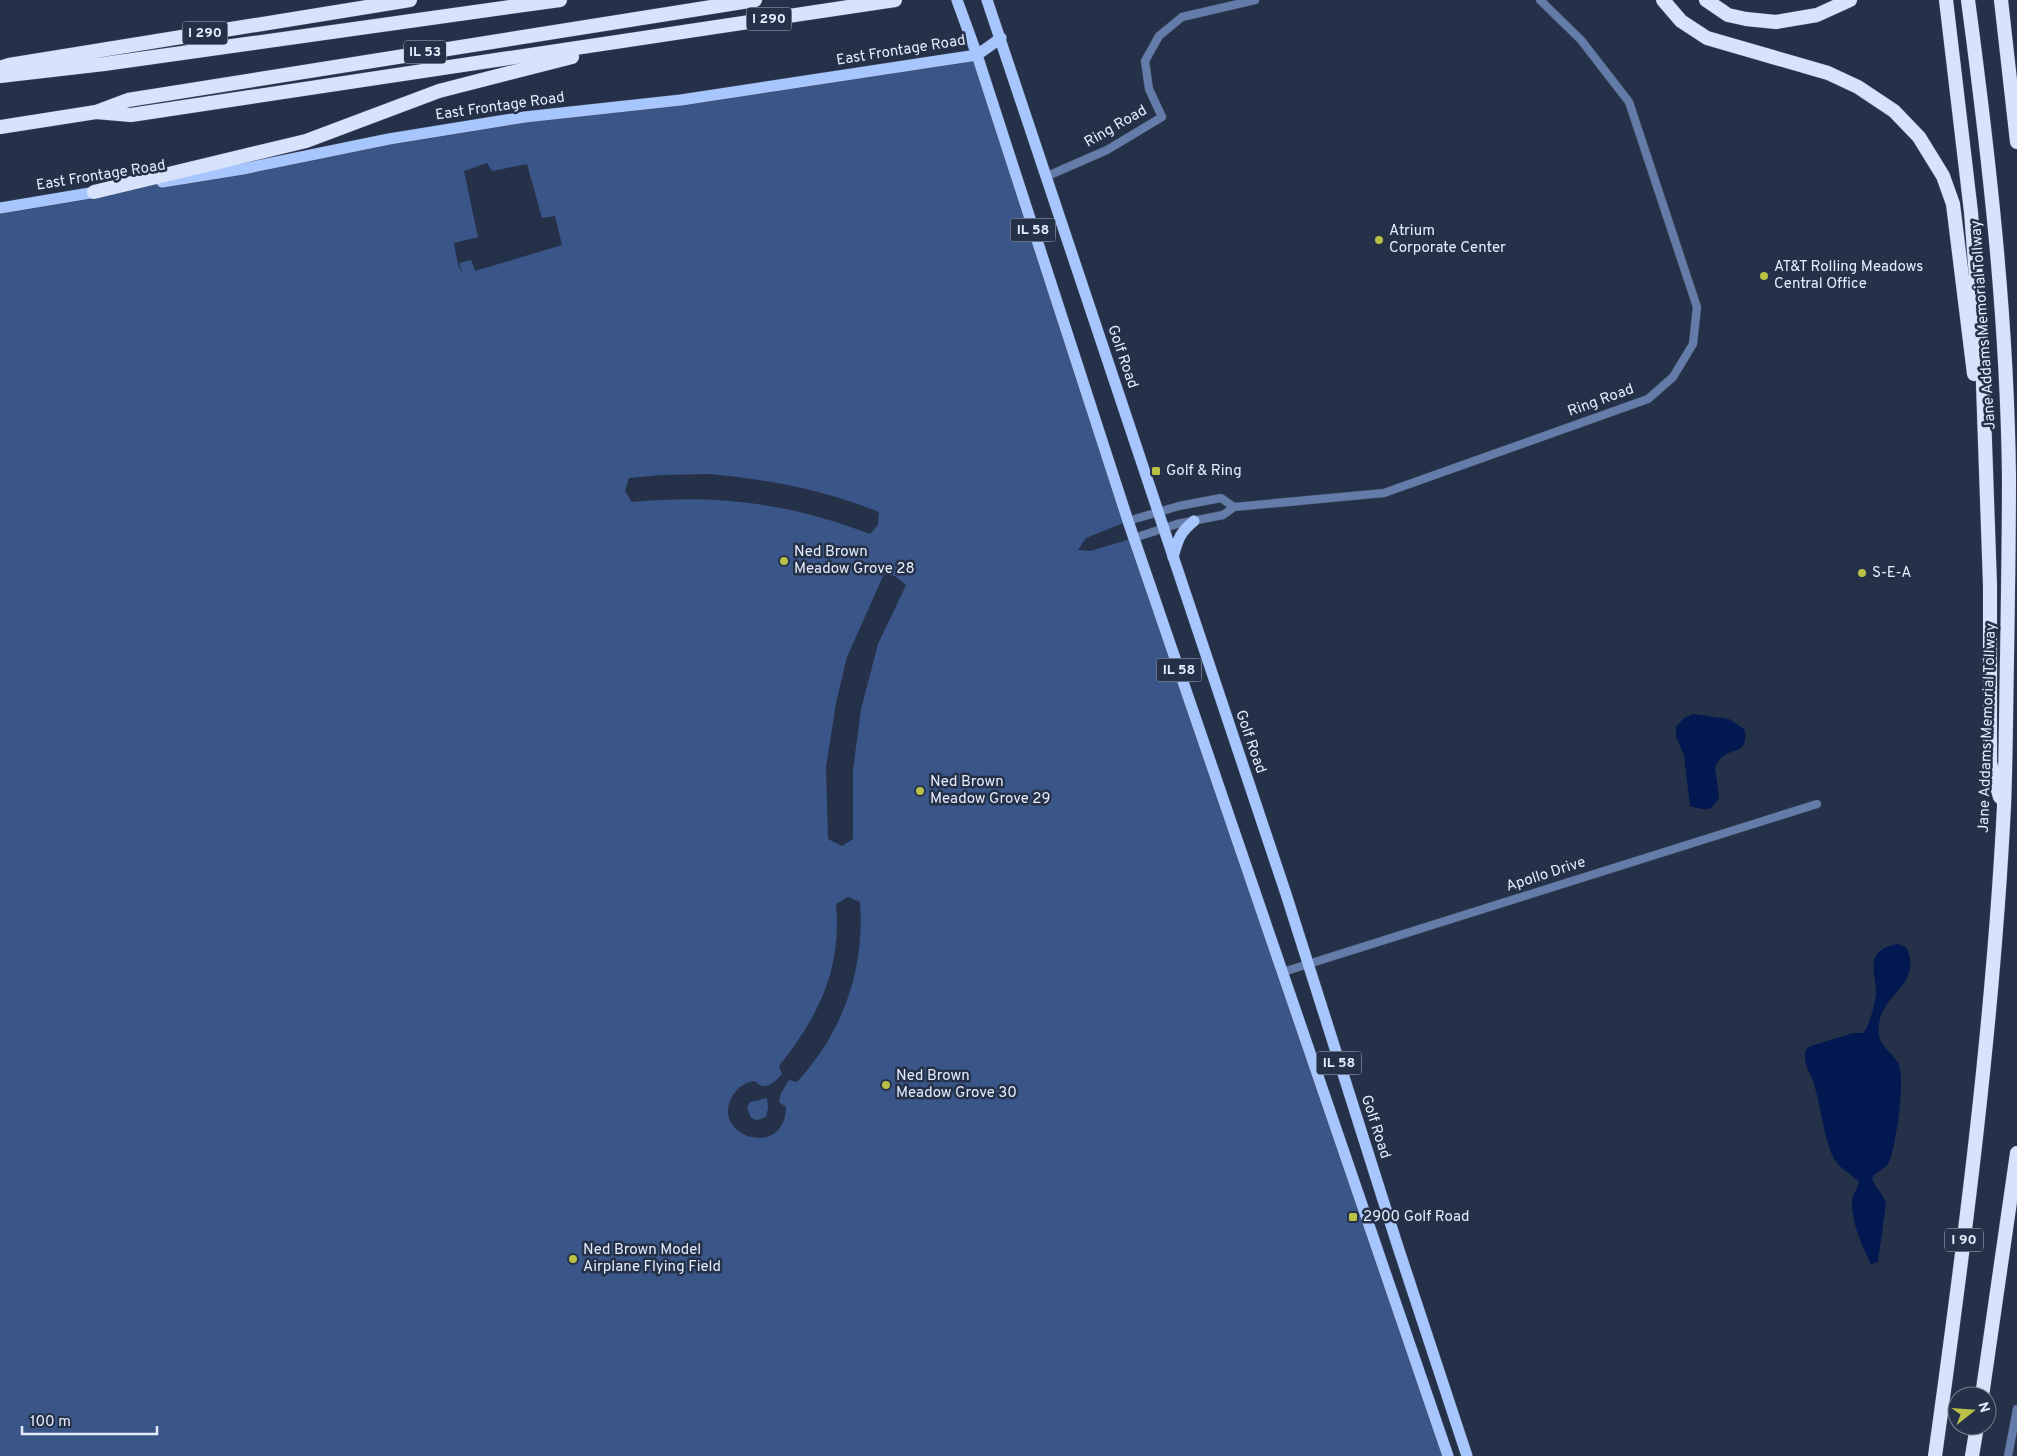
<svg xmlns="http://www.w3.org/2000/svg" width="2017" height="1456" viewBox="0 0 2017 1456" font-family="Overpass,sans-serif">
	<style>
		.green { fill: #3a5588; fill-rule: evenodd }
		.water { fill: #011850 }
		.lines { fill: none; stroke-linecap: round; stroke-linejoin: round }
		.street-casing { stroke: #444f65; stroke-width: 9 }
		.primary-casing { stroke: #444f65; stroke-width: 12 }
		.highway-casing { stroke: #444f65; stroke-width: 15 }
		.street { stroke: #637ca9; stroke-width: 8 }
		.primary { stroke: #a8c6fe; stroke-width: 11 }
		.highway { stroke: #d7e3fa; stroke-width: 14 }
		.poi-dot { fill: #b9c046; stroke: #253148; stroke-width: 2 }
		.labels { text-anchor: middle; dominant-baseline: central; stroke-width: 5; stroke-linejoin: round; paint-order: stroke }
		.shield { fill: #253148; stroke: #abb5c6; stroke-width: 1 }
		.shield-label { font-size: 14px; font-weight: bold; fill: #e5edfc }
		.street-label { font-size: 15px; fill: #e5edfc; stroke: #253148 }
		.poi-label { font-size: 15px; fill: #e5edfc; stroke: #253148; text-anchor: start }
	</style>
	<rect width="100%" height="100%" fill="#253148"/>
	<g class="green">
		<path d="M977 55 1128 521 1086 538 1078 550 1090 551 1134 538 1448 1456H0V207L403 137ZM487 163 492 171 527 164 542 218 555 216 562 245 475 271 471 260 459 263 463 274 458 265 454 243 478 237 464 171ZM710 474C771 480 822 489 879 512L878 525 870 534C788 503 719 494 632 502L625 491 629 478 661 475ZM884 574 895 576 906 585 878 644 861 709 853 770V839L842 846 828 839 826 767 836 703 847 657ZM848 897 860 902C865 970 843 1032 797 1082L789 1080 781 1093 779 1102 786 1107C785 1161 708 1136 733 1095 738 1087 746 1082 755 1081 765 1092 774 1083 782 1074L779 1066C819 1016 842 969 836 904Z"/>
		<polygon points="767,1098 768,1108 766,1117 757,1120 751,1118 747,1108 750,1102"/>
	</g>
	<g class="water">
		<path d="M1693 714 1729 719 1745 730C1748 755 1732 748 1722 757 1719 759 1717 764 1715 767L1719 798C1710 813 1706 810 1690 806L1684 755 1676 737V727L1684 718Z"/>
		<path d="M1897 944 1906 947C1924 983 1882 994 1879 1024 1876 1046 1889 1048 1898 1063 1906 1076 1896 1144 1890 1160 1887 1169 1877 1170 1872 1178 1875 1188 1883 1193 1886 1203L1878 1262 1871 1264C1862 1246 1851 1222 1852 1200 1853 1193 1858 1189 1859 1182 1850 1173 1837 1167 1832 1155 1823 1133 1821 1107 1814 1084 1811 1074 1804 1065 1805 1054 1805 1050 1807 1048 1811 1046L1853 1033H1863L1865 1031C1870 1023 1877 998 1876 989 1873 966 1868 950 1897 944Z"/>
	</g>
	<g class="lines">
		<defs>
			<g id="street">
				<polyline points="1045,177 1107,150 1162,117 1149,89 1145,61 1159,36 1182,17 1255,0"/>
				<polyline points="1128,521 1179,506 1221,498 1234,507"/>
				<polyline points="1134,538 1177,524 1223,515 1234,507 1384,493 1648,399 1673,377 1693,344 1697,307 1629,102 1581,40 1540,0"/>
				<polyline points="1283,972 1817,804"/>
				<polyline points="2008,1456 2017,1409"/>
			</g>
			<g id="primary">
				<polyline points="957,0 977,55 1128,521 1448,1456"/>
				<polyline points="987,0 1286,894 1397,1244 1467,1456"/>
				<polyline points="162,182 243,169 389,139 525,117 681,100 977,55 1001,38"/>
				<polyline points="0,208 102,191"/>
				<path d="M1173 557C1178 540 1179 533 1194 521"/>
			</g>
			<g id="highway">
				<polyline points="1663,0 1681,21 1707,38 1828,73 1858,87 1894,111 1919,137 1943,176 1953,204 1974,374"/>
				<polyline points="1706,0 1728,15 1746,19 1776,22 1817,15 1850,0"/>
				<polyline points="1946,0 1971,212 1982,356 1990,585 1990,763 2000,797"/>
				<polyline points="2001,0 2017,142"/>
				<polyline points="0,68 9,65 410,0"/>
				<polyline points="0,76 104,64 560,0"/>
				<polyline points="96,112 131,115 895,0"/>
				<polyline points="0,127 96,112 128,100 755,0"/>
				<polyline points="94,192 306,141 439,91 572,57"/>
				<polyline points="1982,1396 2017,1153"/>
				<path d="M1935 1456C1965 1240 1993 1024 2004 806 2006 757 2006 708 2007 659 2008 598 2009 537 2009 476 2007 316 1989 157 1968 0"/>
				<polyline points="1972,1456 1977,1426"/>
			</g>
		</defs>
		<use href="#street" class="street-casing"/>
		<use href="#primary" class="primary-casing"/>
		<use href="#highway" class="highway-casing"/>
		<use href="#street" class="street"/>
		<use href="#primary" class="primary"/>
		<use href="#highway" class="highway"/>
	</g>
	<g class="poi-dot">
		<circle cx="1379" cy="240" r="5"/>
		<circle cx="1764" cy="276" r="5"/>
		<rect x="1151" y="466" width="10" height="10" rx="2.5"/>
		<circle cx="784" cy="561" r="5"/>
		<circle cx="1862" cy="573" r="5"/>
		<circle cx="920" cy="791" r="5"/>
		<circle cx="886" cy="1085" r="5"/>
		<rect x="1348" y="1212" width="10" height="10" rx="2.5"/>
		<circle cx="573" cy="1259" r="5"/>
	</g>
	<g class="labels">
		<g class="shield">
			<rect x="746.5" y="7.5" width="45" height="23" rx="4"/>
			<rect x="182.5" y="21.5" width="45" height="23" rx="4"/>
			<rect x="404" y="40.5" width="42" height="23" rx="4"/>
			<rect x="1010.5" y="218.5" width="45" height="23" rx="4"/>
			<rect x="1156.5" y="658.5" width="45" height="23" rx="4"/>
			<rect x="1316.5" y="1051.5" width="45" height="23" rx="4"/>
			<rect x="1945" y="1228.5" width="38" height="23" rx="4"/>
		</g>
		<g class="shield-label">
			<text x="769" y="19">I 290</text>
			<text x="205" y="33">I 290</text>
			<text x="425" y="52">IL 53</text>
			<text x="1033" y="230">IL 58</text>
			<text x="1179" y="670">IL 58</text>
			<text x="1339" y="1063">IL 58</text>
			<text x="1964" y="1240">I 90</text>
		</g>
		<g class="street-label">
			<text transform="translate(901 51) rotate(-9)">East Frontage Road</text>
			<text transform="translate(500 107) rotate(-8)">East Frontage Road</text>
			<text transform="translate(1116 127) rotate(-30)">Ring Road</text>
			<text transform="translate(101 176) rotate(-9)">East Frontage Road</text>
			<text transform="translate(1984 325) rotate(-94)">Jane Addams Memorial Tollway</text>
			<text transform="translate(1122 357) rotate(71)">Golf Road</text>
			<text transform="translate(1601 401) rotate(-20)">Ring Road</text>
			<text transform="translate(1988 728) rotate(-88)">Jane Addams Memorial Tollway</text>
			<text transform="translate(1250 742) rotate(71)">Golf Road</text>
			<text transform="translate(1546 875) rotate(-18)">Apollo Drive</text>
			<text transform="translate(1375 1127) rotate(72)">Golf Road</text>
		</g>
		<g class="poi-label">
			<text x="1389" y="231">Atrium<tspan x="1389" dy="17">Corporate Center</tspan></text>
			<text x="1774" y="267">AT&amp;T Rolling Meadows<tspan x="1774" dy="17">Central Office</tspan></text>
			<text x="1166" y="471">Golf &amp; Ring</text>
			<text x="794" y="552">Ned Brown<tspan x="794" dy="17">Meadow Grove 28</tspan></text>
			<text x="1872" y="573">S-E-A</text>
			<text x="930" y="782">Ned Brown<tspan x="930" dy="17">Meadow Grove 29</tspan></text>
			<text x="896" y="1076">Ned Brown<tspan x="896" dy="17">Meadow Grove 30</tspan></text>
			<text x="1363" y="1217">2900 Golf Road</text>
			<text x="583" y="1250">Ned Brown Model<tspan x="583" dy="17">Airplane Flying Field</tspan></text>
		</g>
	</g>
	<g transform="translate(1972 1411) rotate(73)"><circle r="24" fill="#253148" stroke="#727c90"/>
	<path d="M0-4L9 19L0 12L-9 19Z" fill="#b9c046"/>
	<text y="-8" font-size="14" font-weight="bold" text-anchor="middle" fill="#e5edfc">N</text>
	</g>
	<path d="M22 1426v8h135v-8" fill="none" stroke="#e5edfc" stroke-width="2.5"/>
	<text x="30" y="1426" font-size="15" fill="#e5edfc" stroke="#253148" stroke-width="4" paint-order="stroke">100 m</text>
</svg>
